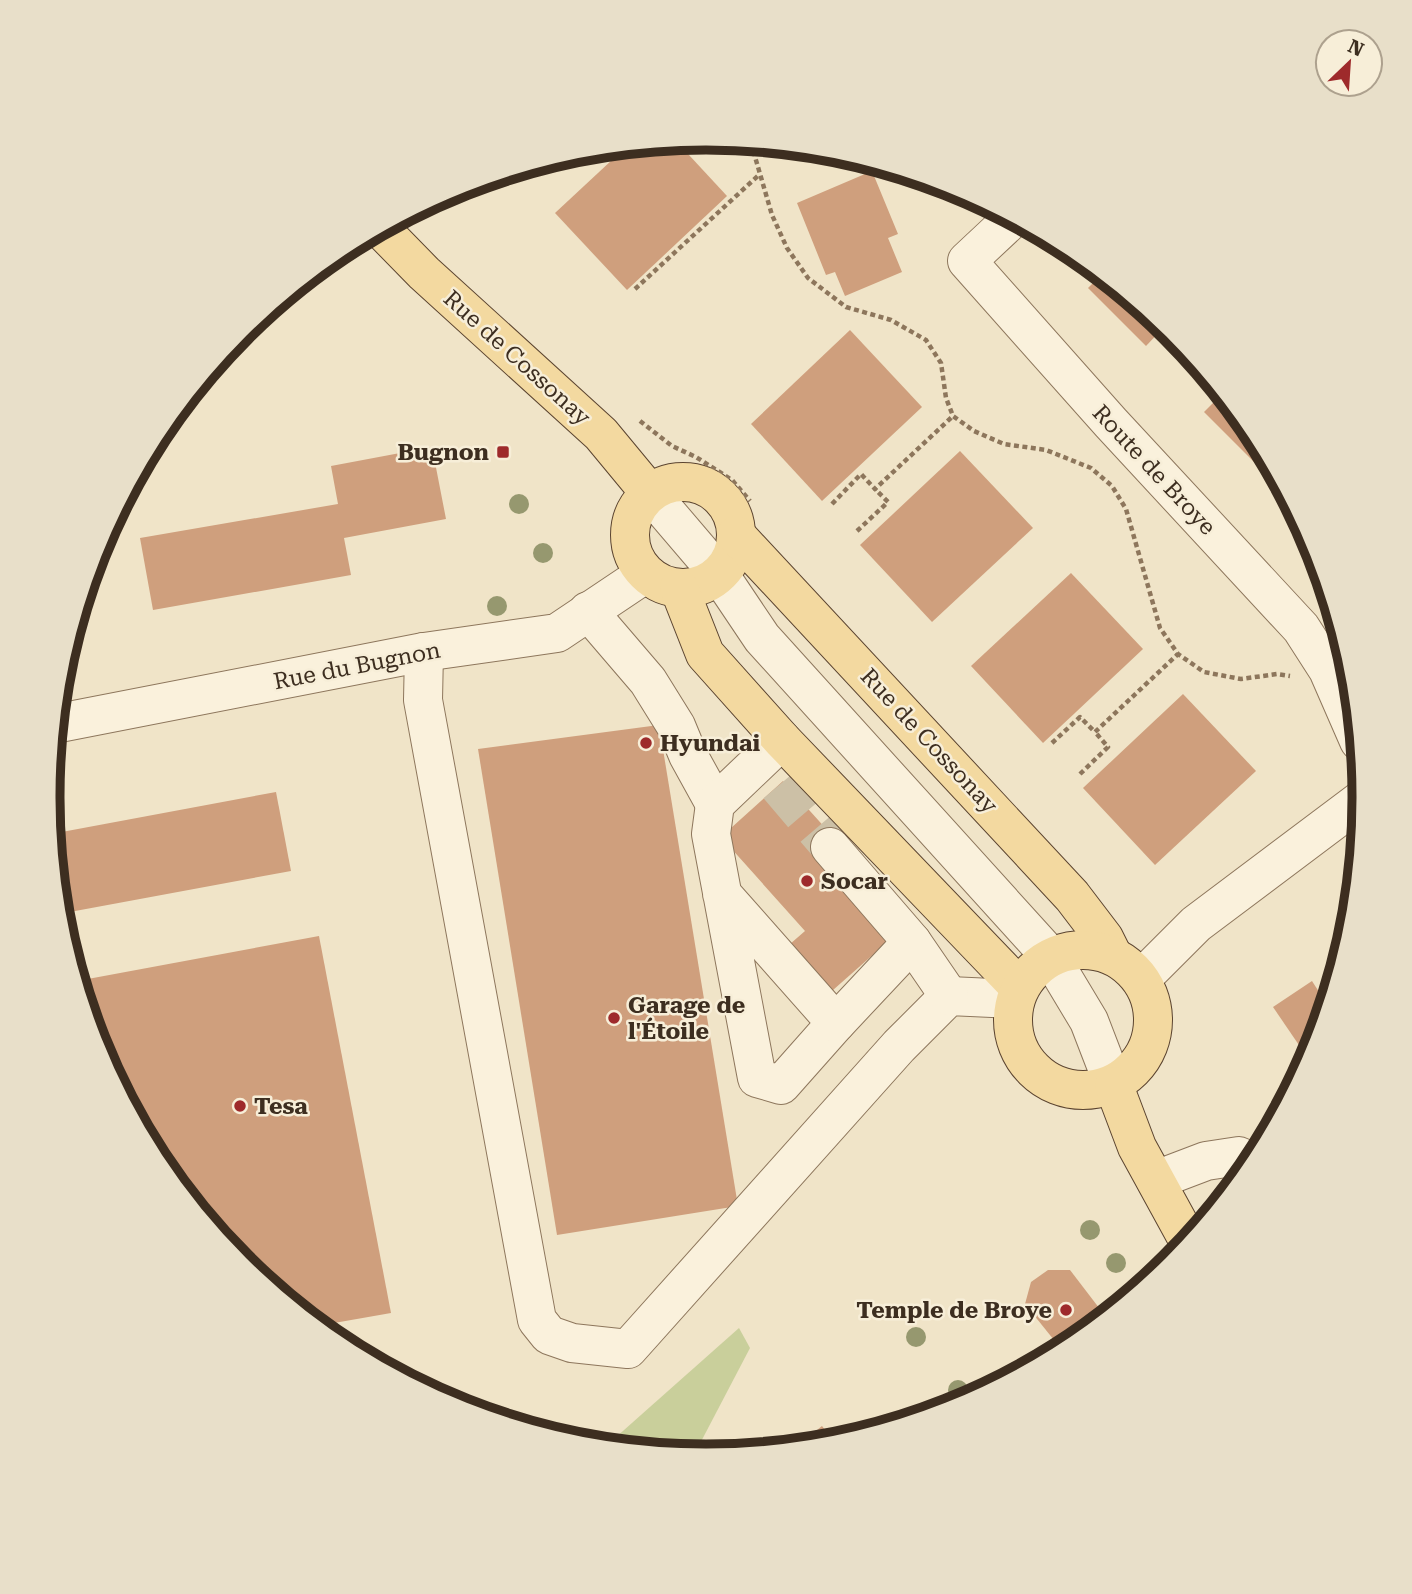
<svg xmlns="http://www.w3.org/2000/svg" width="1412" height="1594" viewBox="0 0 1412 1594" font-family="'Roboto Serif',serif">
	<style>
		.green { fill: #c9cf9b }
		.building { fill: #cf9f7d }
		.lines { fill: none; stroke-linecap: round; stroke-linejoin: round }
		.minor-tunnel { stroke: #ccc0a6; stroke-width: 38; stroke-dasharray: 38 19; stroke-linecap: butt }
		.minor-casing { stroke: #8d765c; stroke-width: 40 }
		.major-casing { stroke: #5b4430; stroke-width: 40 }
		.path { stroke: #8d765c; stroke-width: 4.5; stroke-dasharray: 5 3.5; stroke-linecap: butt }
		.minor { stroke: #faf1dc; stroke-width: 38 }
		.major { stroke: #f3d9a0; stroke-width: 38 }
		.tree { fill: #96986f }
		.poi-dot { fill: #9e2a2b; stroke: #f7eed8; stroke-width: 2.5 }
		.labels { text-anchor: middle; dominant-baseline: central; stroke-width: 5; stroke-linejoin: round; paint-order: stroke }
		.street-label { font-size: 23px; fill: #3d2e20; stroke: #f7eed8 }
		.poi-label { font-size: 23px; font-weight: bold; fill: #3d2e20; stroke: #f7eed8; text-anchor: start }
		.rim { fill: none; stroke: #3d2e20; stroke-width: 9 }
	</style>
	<rect width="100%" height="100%" fill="#f0e4c8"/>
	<polygon class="green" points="739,1328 750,1348 694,1455 606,1446"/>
	<g class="building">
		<polygon points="676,141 727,196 627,290 555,213 627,146"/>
		<polygon points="872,171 898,234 888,238 902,272 845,296 835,272 826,275 797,203"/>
		<polygon points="1102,274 1165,326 1146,346 1088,288"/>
		<polygon points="850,330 922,407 822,501 751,424"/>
		<polygon points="1223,393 1254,431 1270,461 1261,469 1204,412"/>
		<polygon points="432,447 446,519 344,538 351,575 153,610 140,538 338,504 331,466"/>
		<polygon points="960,451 1033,528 932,622 860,545"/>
		<polygon points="111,519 114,535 101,537 110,521"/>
		<polygon points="1071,573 1143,649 1043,743 971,666"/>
		<polygon points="1183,694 1256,771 1155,865 1083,788"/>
		<polygon points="659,725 738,1206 557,1235 478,749"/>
		<polygon points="783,781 837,841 893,937 824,998 782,951 805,931 721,837"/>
		<polygon points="276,792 291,871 59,914 51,834"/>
		<polygon points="319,936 391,1313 317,1326 240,1263 158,1163 97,1049 77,981"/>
		<polygon points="1312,981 1328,1006 1317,1041 1303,1051 1273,1007"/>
		<polygon points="1048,1270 1070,1270 1106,1317 1062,1350 1025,1304 1031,1282"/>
		<polygon points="822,1426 835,1443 796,1447"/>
		<polygon points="673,1442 694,1455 667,1452"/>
	</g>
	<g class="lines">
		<polyline class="minor-tunnel" points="778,786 830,847"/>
		<defs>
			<g id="minor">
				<polyline points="1013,218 967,261 1111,423 1301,628 1328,670 1359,741"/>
				<polyline points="649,492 719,574 762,638 1050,956 1089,1021 1114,1086"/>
				<polyline points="588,611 648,681 676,726 688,755 715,804"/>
				<polyline points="424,652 423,700 537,1320 549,1335 572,1343 628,1349 899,1046 949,996 1014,999"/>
				<polyline points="54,724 424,652 557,633 645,574"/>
				<polyline points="830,847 912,942 949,996"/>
				<polyline points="722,894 836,1023 781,1085 757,1078 711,834 715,804 782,740"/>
				<polyline points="1142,978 1196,924 1365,797"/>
				<polyline points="836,1023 912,942"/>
				<polyline points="1156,1180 1206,1161 1239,1156 1253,1164"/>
			</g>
			<g id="major">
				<polyline points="380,228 424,273 601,434 649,492"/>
				<circle cx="683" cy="535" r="53"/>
				<polyline points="736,535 1072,896 1104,938 1112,954"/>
				<polyline points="679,588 705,654 782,740 1019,987"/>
				<circle cx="1083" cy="1020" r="70"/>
				<polyline points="1114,1086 1137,1147 1189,1242"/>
			</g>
		</defs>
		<use href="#minor" class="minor-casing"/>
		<use href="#major" class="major-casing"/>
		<g class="path">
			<polyline points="751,143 772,215 787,248 808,278 846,307 891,320 926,340 941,363 946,398 953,416 974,431 1004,444 1046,450 1091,468 1112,486 1126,509 1160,628 1178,654 1204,672 1241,679 1277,674 1290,676"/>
			<polyline points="635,289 760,174"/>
			<polyline points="640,421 672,446 696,457 732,480 750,501"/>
			<polyline points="832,504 861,474 875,489 953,416"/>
			<polyline points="857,531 888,502 875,489"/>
			<polyline points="1052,743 1080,717 1095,732 1178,654"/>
			<polyline points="1080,774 1108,747 1095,732"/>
		</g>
		<use href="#minor" class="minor"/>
		<use href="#major" class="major"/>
	</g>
	<g class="tree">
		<circle cx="519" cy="504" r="10"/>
		<circle cx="543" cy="553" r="10"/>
		<circle cx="497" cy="606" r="10"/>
		<circle cx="1090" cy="1230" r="10"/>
		<circle cx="1116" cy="1263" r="10"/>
		<circle cx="916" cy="1337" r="10"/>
		<circle cx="958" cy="1390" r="10"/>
	</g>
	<g class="poi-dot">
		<rect x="496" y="445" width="14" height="14" rx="3.5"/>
		<circle cx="646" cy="743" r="7"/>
		<circle cx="807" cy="881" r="7"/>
		<circle cx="614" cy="1018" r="7"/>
		<circle cx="240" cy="1106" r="7"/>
		<circle cx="1066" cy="1310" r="7"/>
	</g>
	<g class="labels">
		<g class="street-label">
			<text transform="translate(517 358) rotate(42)">Rue de Cossonay</text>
			<text transform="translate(1154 470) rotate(47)">Route de Broye</text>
			<text transform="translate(357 666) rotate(-11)">Rue du Bugnon</text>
			<text transform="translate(929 741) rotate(47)">Rue de Cossonay</text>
		</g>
		<g class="poi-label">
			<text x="489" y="452" text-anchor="end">Bugnon</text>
			<text x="660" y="743">Hyundai</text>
			<text x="821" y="881">Socar</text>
			<text x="628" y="1005">Garage de<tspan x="628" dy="26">l'Étoile</tspan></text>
			<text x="254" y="1106">Tesa</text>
			<text x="1052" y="1310" text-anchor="end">Temple de Broye</text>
		</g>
	</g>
	<path d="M0 0H1412V1594H0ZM706 150H706A646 646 0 0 1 1352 796V798A646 646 0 0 1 706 1444H706A646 646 0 0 1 60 798V796A646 646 0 0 1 706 150Z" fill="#e8dfc9" fill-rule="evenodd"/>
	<path class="rim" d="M706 150H706A646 646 0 0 1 1352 796V798A646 646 0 0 1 706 1444H706A646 646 0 0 1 60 798V796A646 646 0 0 1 706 150Z"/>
	<g transform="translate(1349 63) rotate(25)"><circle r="33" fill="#f7eed8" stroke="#ada18e" stroke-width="2"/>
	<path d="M0-5L12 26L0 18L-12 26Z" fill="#9e2a2b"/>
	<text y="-10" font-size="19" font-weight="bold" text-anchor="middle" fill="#3d2e20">N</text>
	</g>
</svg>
